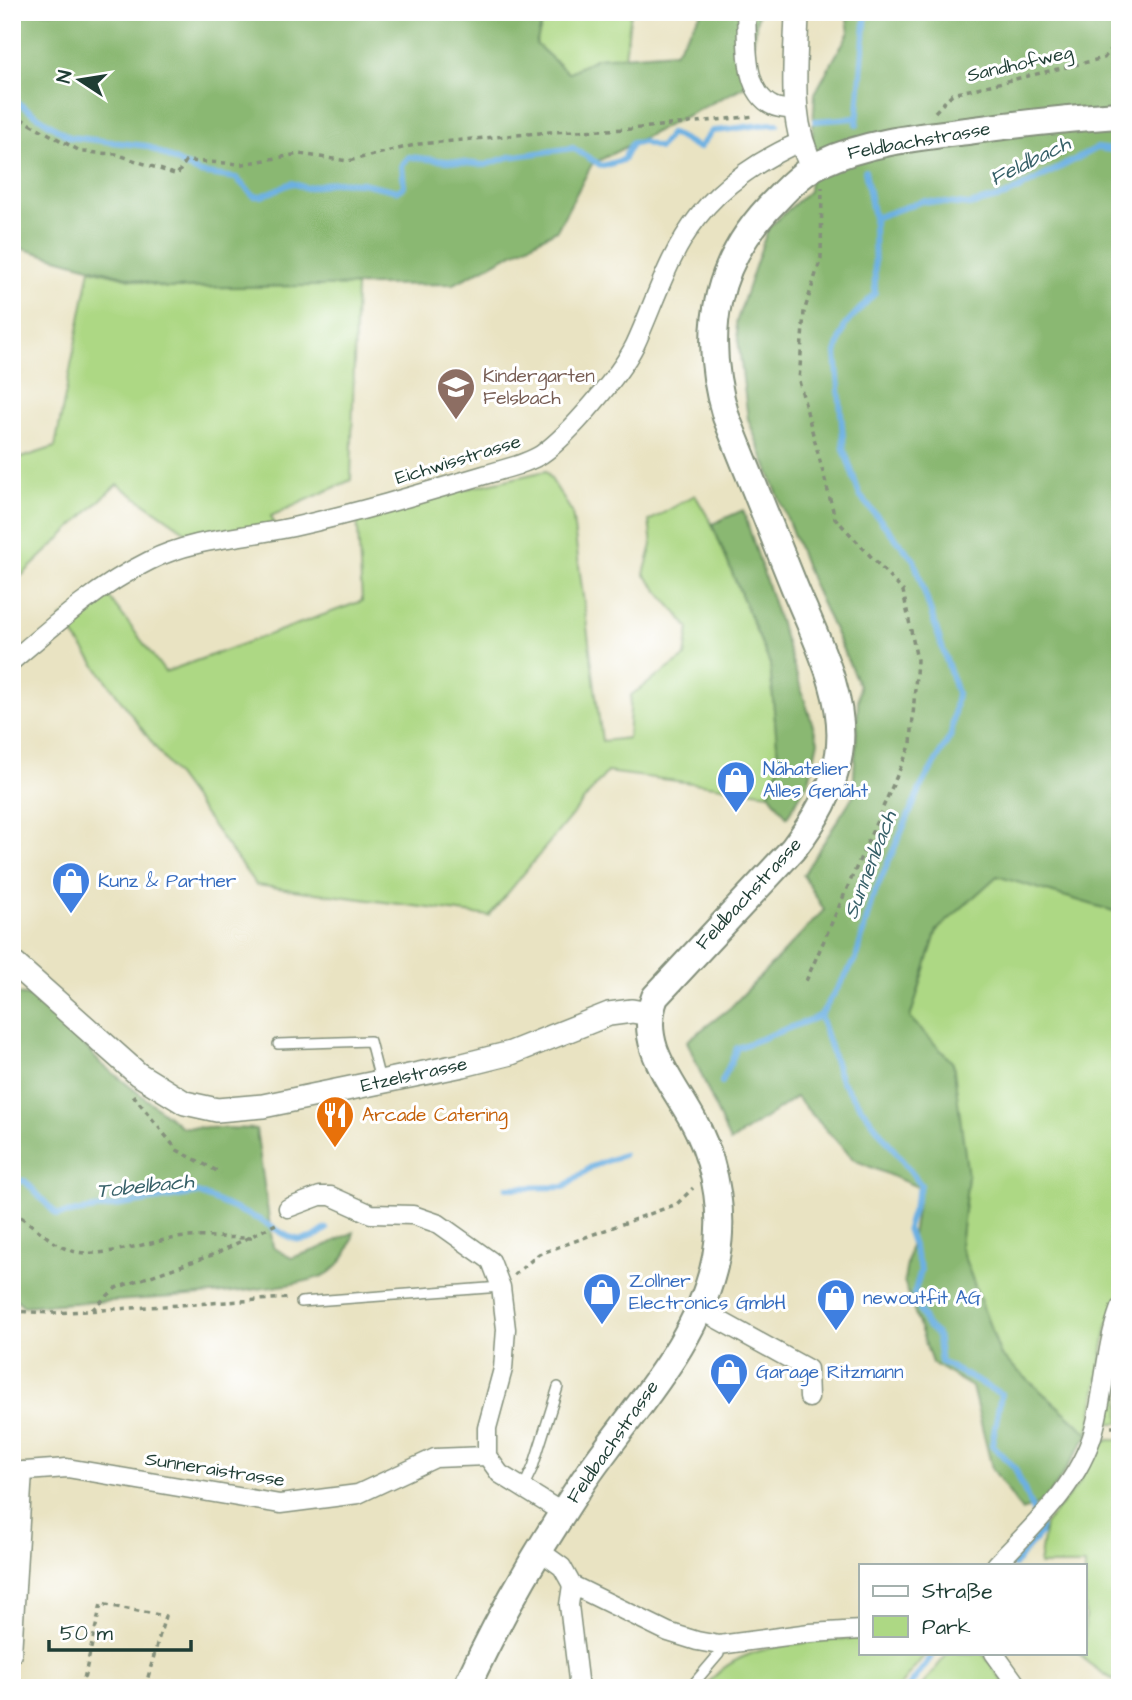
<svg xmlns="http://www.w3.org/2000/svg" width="1132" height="1700" viewBox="0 0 1132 1700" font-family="'Architects Daughter',sans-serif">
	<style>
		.green { fill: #add884; stroke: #668a5c; stroke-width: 2 }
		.forest { fill: #8ab872; stroke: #547a53; stroke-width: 2 }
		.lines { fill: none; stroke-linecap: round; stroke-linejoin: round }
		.stream { stroke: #6cb0e2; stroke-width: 6 }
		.service-casing { stroke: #84907b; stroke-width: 12 }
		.minor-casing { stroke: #84907b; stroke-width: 21 }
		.tertiary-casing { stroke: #84907b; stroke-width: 26 }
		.secondary-casing { stroke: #84907b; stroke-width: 30 }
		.path { stroke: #84907b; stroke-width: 3.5; stroke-dasharray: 5 5; stroke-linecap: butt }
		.service { stroke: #fff; stroke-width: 9 }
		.minor { stroke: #fff; stroke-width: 18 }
		.tertiary { stroke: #fff; stroke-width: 23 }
		.secondary { stroke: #fff; stroke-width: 26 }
		.labels { text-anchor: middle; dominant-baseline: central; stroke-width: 6; stroke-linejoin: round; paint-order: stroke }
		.street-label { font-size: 19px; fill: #1f3d34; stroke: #fff }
		.education-label { font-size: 19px; fill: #785e54; stroke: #fff; text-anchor: start }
		.shop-label { font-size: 19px; fill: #366cbe; stroke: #fff; text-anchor: start }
		.food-label { font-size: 19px; fill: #c56008; stroke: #fff; text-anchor: start }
		.water-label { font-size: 21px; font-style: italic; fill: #366068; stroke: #fff }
	</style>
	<rect width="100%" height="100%" fill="#fff"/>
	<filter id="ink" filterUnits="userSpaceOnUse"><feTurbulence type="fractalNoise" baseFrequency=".0143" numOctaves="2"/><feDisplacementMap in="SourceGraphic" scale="14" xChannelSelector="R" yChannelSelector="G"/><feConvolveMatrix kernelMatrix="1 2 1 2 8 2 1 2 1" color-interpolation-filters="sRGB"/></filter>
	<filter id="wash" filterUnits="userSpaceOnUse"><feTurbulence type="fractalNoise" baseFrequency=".00686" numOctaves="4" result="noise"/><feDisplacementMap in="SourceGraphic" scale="28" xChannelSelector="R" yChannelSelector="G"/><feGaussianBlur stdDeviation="1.57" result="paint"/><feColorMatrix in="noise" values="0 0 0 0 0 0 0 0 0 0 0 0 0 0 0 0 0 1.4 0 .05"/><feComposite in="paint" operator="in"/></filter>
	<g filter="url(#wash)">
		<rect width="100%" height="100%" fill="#e9e3c2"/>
		<g class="green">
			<polygon points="545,12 631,12 625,56 597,58 568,73 536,44"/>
			<polygon points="90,269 167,288 356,285 351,480 271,516 277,531 199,541 117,484 12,585 12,461 55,447"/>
			<polygon points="546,471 572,512 602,741 628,738 631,695 685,657 689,628 644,574 652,545 649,521 695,495 712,524 770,664 779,767 769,793 607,772 489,916 256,885 61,618 103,589 165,672 362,601 357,513"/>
			<polygon points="997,876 1120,913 1120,1295 1107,1326 1089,1434 1001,1356 960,1246 968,1176 910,1018 937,930"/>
			<polygon points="1120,1323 1120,1423 1106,1423 1103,1414"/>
			<polygon points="1108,1440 1120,1440 1120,1685 1087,1662 1079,1653 1085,1653 1085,1565 1039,1565 1045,1524 1078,1485 1096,1448"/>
			<path d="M861 1637V1653H926L898 1688H705C736 1640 809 1644 861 1637Z"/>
			<polygon points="948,1653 983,1653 1007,1688 920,1688"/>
		</g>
		<g class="forest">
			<polygon points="12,12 415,12 474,23 485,12 545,12 536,44 568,73 597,58 675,52 702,12 758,12 747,85 592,164 557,230 454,284 167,288 12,246"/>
			<polygon points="846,12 1032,12 1056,16 1064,12 1120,12 1120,913 997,876 937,930 910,1018 953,1063 968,1176 960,1246 1001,1356 1089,1434 1045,1502 1022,1511 992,1468 972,1387 932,1363 904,1281 920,1188 854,1160 796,1097 730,1142 687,1041 730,1008 824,910 803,875 853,796 859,685 812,582 748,419 736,323 768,228 809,191 815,93 849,32"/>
			<polygon points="743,510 818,741 809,781 787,817 769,793 779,767 770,664 712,524"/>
			<path d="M12 993 42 998 100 1063 182 1127 256 1129 273 1247 291 1258 318 1249 354 1232C350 1248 345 1261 330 1272 300 1295 76 1302 24 1306L12 1296Z"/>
		</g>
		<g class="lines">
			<g class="stream">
				<path d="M12 99 69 137 147 146 200 173 236 178 254 196H262L292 183 306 188 334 182 362 183 398 191 404 186 402 165 409 157 485 165 509 157 573 148 602 166 623 160 632 143 643 142 659 148 671 133 699 148 712 131C735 130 754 124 777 124"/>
				<polyline points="815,121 855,118"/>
				<polyline points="857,124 866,12"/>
				<polyline points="865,171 874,218 875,293 845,325 836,353 844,449 860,496 914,560 957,693 951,735 921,787 872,899 856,959 820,1016 841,1081 921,1185 907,1228 921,1270 914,1294 926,1325 937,1334 941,1362 1001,1394 992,1445 1015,1468 1035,1516"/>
				<polyline points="874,218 923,201 969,205 1005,196 1097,148 1120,151"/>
				<polyline points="722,1082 737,1048 820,1016"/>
				<polyline points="12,1181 25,1181 57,1215 198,1193 258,1219 289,1237 300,1240 313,1238 326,1229"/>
				<polyline points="507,1188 564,1187 591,1167 623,1155"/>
				<polyline points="1014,1565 1040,1533 1040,1525"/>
				<polyline points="908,1688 934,1653"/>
			</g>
		</g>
	</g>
	<g filter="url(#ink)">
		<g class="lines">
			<defs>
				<g id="service">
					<polyline points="278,1044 370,1041 380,1080"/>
					<polyline points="301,1302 501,1287"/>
					<polyline points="523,1488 533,1467 558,1387"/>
					<polyline points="690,1688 719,1654 719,1645"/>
				</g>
				<g id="minor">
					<path d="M746 12C748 40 742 91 773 106 779 109 789 109 796 110"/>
					<path d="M12 661C54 625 98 586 149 561 195 538 243 538 293 527 369 510 443 487 518 465 525 462 535 459 542 454 569 435 620 375 635 345 655 302 668 255 698 217 723 184 763 158 800 142"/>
					<polyline points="288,1208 320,1196 331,1196 371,1214 413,1215 439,1224 491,1261 501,1287 506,1329 503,1369 487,1428 487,1456 500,1474 563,1513"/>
					<polyline points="699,1309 808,1369 809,1398"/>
					<polyline points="12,1472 67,1468 280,1504 358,1494 435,1458 487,1456"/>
					<polyline points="540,1551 562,1567 572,1585 668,1632 697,1641 719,1645 810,1633 861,1630"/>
					<path d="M996 1565C1033 1526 1079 1485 1094 1430 1105 1390 1105 1348 1120 1308"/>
					<polyline points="572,1585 569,1605 579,1688"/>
					<polyline points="994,1653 1019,1688"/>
					<polyline points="12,1654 23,1471"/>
					<polyline points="12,1684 13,1688"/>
				</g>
				<g id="tertiary">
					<path d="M797 12C796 64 787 121 813 168"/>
					<polyline points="12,962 138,1074 185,1103 217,1110 263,1106 463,1065 511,1053 609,1014 632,1011 649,1014"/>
				</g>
				<path id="secondary" d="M466 1688C499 1616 540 1546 584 1480 631 1411 700 1342 716 1257 724 1217 717 1170 699 1132 679 1088 635 1049 655 997L793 849C815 820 833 791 839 754 848 695 813 634 792 581 770 526 748 472 726 417 701 334 714 261 777 199 789 186 805 170 822 163 867 142 919 137 967 131 1018 124 1068 118 1120 115"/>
			</defs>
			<use href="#service" class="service-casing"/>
			<use href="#minor" class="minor-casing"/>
			<use href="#tertiary" class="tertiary-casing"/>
			<use href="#secondary" class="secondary-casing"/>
			<g class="path">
				<polyline points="935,112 952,94 1104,58 1120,39"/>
				<polyline points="12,114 82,152 116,154 177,175 186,161 243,164 299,154 348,161 419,144 550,132 631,129 755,116"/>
				<polyline points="806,981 911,744 917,660 903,591 835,518 799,381 804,312 821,258 822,187"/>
				<polyline points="133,1095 177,1150 221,1173"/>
				<path d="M12 1212C34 1223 52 1247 76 1252 108 1258 154 1239 187 1237 209 1236 231 1238 252 1238"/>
				<polyline points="514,1275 539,1254 677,1204 693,1188"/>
				<polyline points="92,1310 116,1288 215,1254 280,1222"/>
				<polyline points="12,1311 54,1313 289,1298"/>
				<polyline points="1111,1427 1120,1427"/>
				<polyline points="82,1688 101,1604 165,1616 145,1688"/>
			</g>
			<use href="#service" class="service"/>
			<use href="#minor" class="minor"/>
			<use href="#tertiary" class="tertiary"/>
			<use href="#secondary" class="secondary"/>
		</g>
	</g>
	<defs>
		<symbol id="school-pin" viewBox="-11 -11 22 30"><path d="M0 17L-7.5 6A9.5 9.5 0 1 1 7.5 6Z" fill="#8d6e63" stroke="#fff"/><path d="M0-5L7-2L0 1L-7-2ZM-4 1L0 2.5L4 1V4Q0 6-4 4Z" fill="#fff"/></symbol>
		<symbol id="shop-pin" viewBox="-11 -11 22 30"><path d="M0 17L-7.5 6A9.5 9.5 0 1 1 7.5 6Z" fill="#3f7fe0" stroke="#fff"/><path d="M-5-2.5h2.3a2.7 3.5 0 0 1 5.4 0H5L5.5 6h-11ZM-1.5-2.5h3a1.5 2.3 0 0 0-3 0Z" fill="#fff"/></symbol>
		<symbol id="restaurant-pin" viewBox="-11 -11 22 30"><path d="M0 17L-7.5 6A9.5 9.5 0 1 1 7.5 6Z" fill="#e8710a" stroke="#fff"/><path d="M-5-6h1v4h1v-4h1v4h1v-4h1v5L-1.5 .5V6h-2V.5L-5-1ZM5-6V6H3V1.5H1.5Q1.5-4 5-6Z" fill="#fff"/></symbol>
	</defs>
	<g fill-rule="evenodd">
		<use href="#school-pin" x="434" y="365" width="44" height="60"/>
		<use href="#shop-pin" x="714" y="758" width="44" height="60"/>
		<use href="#shop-pin" x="49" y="859" width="44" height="60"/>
		<use href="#restaurant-pin" x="313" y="1093" width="44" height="60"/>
		<use href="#shop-pin" x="580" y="1270" width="44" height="60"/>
		<use href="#shop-pin" x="814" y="1276" width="44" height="60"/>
		<use href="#shop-pin" x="707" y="1350" width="44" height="60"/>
	</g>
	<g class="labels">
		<g class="street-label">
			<text transform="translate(1020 64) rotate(-13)">Sandhofweg</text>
			<text transform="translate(919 141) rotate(-10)">Feldbachstrasse</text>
			<text transform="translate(458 460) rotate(-17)">Eichwisstrasse</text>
			<text transform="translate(749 894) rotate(-47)">Feldbachstrasse</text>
			<text transform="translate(414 1075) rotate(-12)">Etzelstrasse</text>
			<text transform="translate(613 1442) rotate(-55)">Feldbachstrasse</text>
			<text transform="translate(215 1470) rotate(9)">Sunneraistrasse</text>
		</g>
		<g class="education-label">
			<text x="483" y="376">Kindergarten<tspan x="483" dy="22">Felsbach</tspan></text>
		</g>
		<g class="shop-label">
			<text x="763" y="769">Nähatelier<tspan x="763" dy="22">Alles Genäht</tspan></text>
			<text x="98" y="881">Kunz &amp; Partner</text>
			<text x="629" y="1281">Zollner<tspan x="629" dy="22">Electronics GmbH</tspan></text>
			<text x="863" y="1298">newoutfit AG</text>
			<text x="756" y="1372">Garage Ritzmann</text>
		</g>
		<g class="food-label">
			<text x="362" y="1115">Arcade Catering</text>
		</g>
		<g class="water-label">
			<text transform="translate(1030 161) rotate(-26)">Feldbach</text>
			<text transform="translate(870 865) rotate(-69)">Sunnenbach</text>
			<text transform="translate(145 1186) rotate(-6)">Tobelbach</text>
		</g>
	</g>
	<rect width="1132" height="1700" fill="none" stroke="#fff" stroke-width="42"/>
	<rect x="859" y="1564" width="228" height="91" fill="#ffffff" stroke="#a5b1ae" stroke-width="2"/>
	<rect x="873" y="1586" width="35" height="10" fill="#ffffff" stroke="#a5b1ae" stroke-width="2"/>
	<text x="922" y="1598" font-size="21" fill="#1f3d34">Straße</text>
	<rect x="873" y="1616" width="35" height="21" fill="#add884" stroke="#a5b1ae" stroke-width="2"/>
	<text x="922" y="1634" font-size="21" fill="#1f3d34">Park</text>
	<g transform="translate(80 80) rotate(282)" stroke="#ffffff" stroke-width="5" paint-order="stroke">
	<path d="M0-5L12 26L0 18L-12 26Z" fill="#1f3d34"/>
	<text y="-10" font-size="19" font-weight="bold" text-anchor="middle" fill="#1f3d34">N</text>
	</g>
	<path d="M49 1640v10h142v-10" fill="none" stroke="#1f3d34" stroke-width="3.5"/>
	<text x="60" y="1640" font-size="21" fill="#1f3d34" stroke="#ffffff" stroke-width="5" paint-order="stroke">50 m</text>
</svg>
